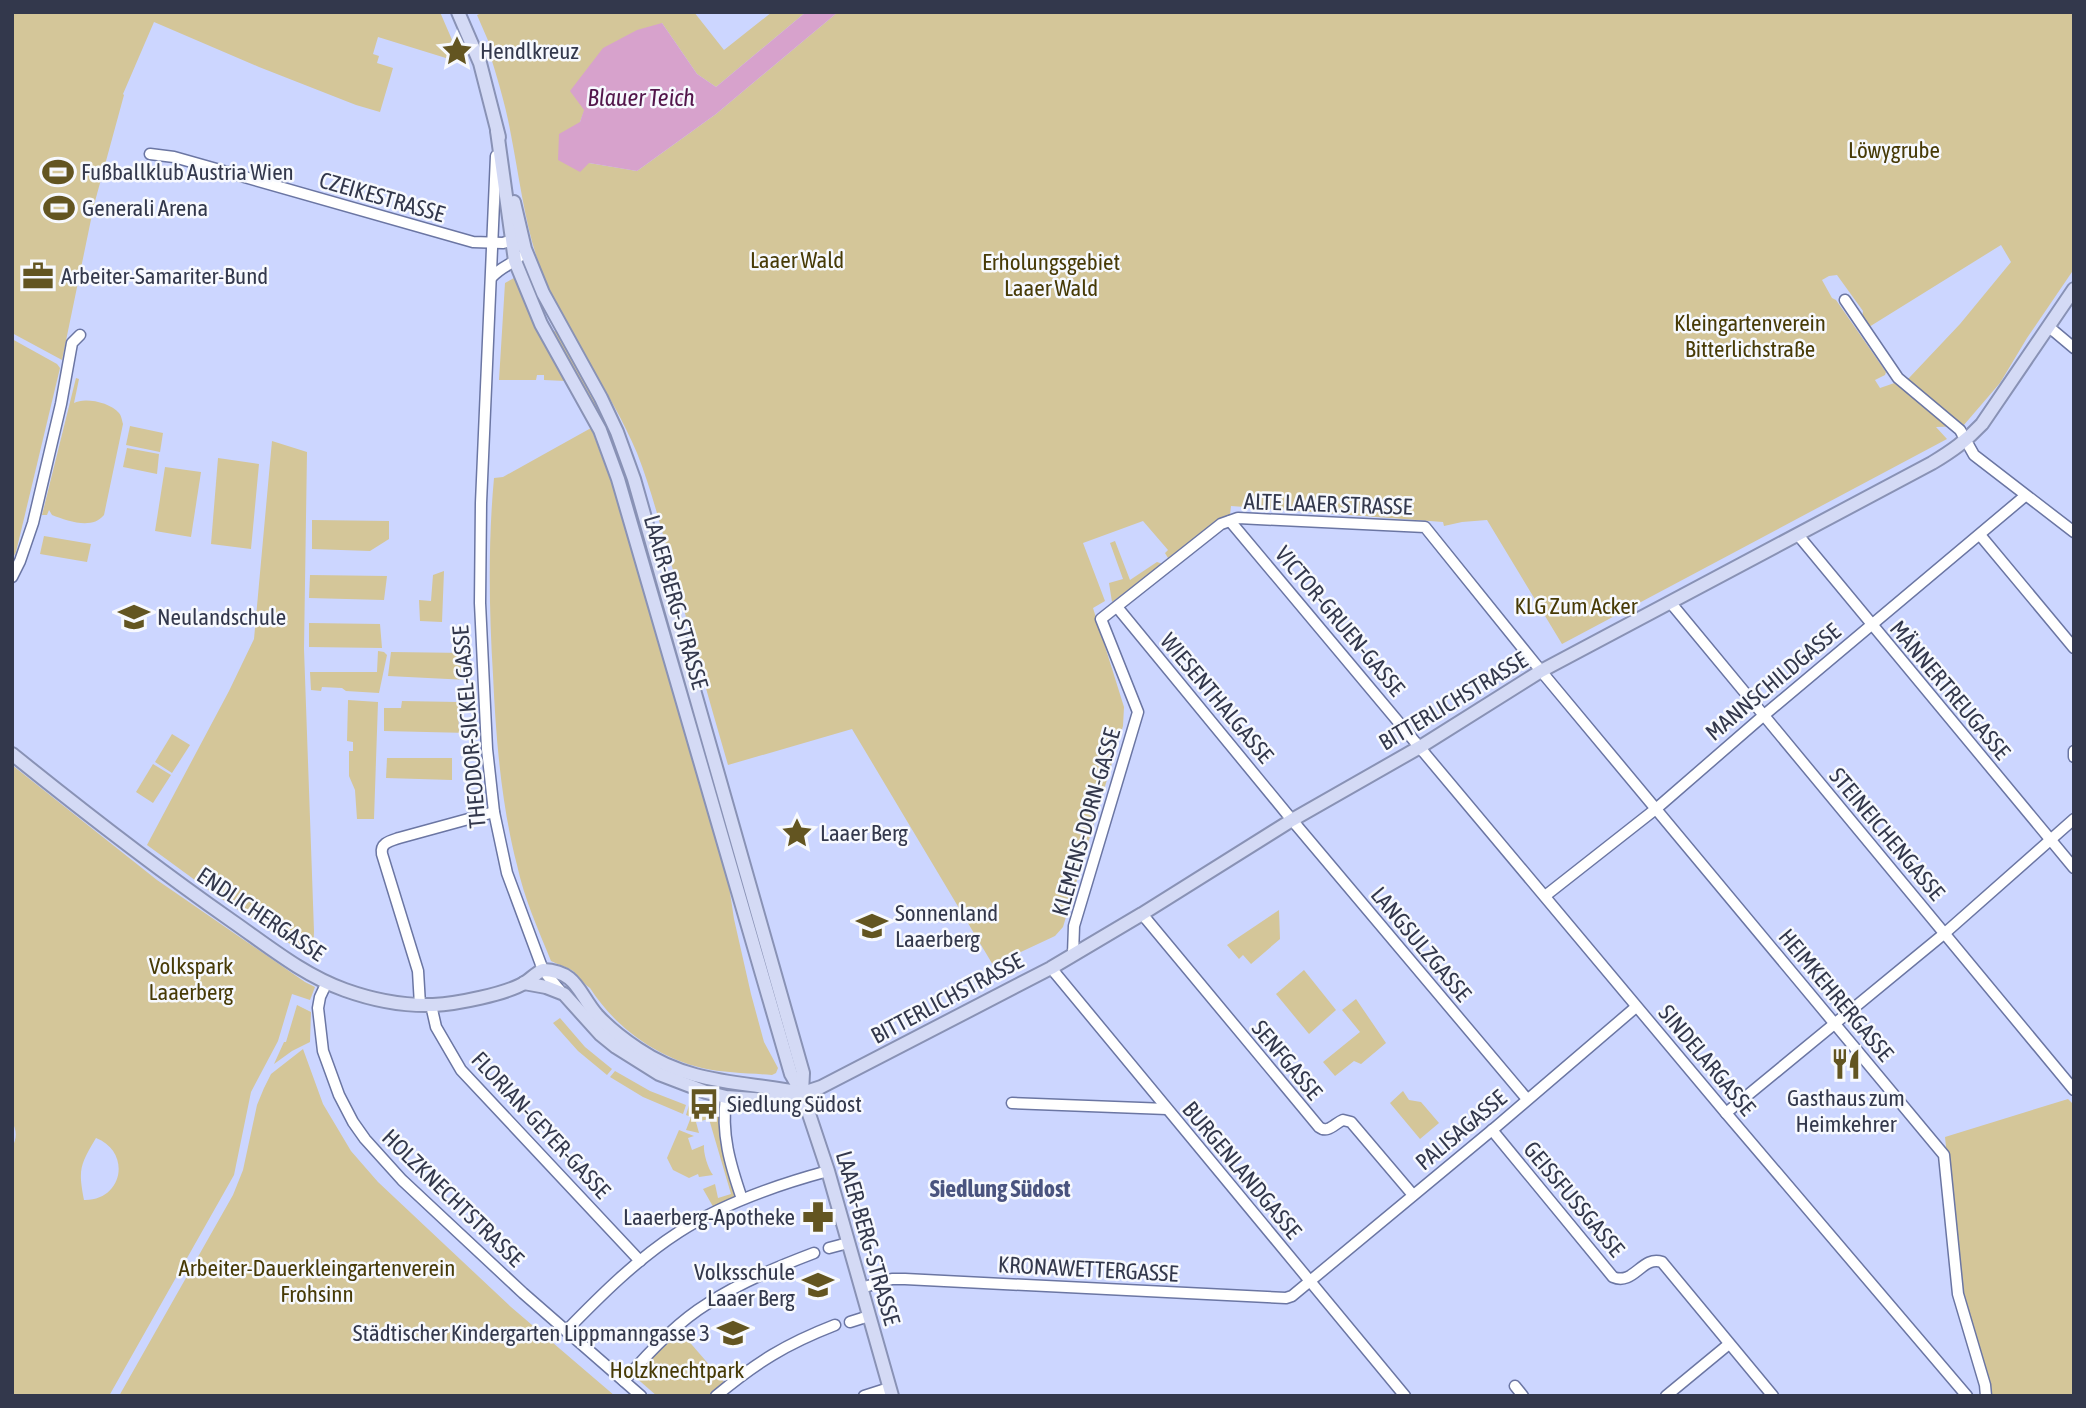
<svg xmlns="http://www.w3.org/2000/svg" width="2086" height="1408" viewBox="0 0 2086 1408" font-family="'Asap Condensed',sans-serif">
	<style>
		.green { fill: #d4c699; fill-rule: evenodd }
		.water { fill: #d7a2cc }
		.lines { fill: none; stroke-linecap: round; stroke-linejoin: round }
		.minor-casing { stroke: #6b76a3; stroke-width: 13 }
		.major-casing { stroke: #8992b5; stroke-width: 16 }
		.minor { stroke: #fff; stroke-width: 10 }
		.major { stroke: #d4daf5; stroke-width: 12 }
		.labels { text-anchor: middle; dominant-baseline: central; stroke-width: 5; stroke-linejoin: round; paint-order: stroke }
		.poi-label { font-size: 23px; fill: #33384c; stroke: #f7f9fe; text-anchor: start }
		.park-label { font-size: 23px; fill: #473a06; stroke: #f7f9fe }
		.street-label { font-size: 23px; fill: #33384c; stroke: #f7f9fe }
		.water-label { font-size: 24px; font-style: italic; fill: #53164b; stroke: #f7f9fe }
		.neighbourhood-label { font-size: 24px; font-weight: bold; fill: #4a547f; stroke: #f7f9fe }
	</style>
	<rect width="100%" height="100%" fill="#ccd6ff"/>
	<g class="green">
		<polygon points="12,12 440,12 462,63 378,37 373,54 379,56 377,63 393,68 380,112 356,105 259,67 154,22 123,94 124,95 94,205 62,360 12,333"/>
		<path d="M484 12H694L724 50 772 12H806L716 87 697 74 662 23 585 109 580 122 589 163 637 171 716 114 838 12H2074V269L2027 338 2000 383 1963 426 1936 427 1947 439 1562 644 1487 520 1462 522 1444 526 1443 522 1231 506 1230 515 1216 523 1168 558 1165 553 1168 550 1143 521 1083 543 1105 601 1093 608 1124 707 1123 726 1063 927 1055 936 993 965 852 729 728 765C709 700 691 635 673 570 662 532 652 491 637 453 611 390 565 333 541 270 525 226 520 181 511 135 506 106 497 77 488 48L490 45 477 15ZM2001 245 2011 262 1960 324 1909 378 1880 388 1875 380 1885 375 1886 372 1836 300 1832 298 1822 280 1829 276 1837 275 1863 311 1862 318 1869 327Z"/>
		<polygon points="514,278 536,327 566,381 544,380 544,375 537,375 536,380 499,380 505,283"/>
		<polygon points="550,328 557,333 607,422 626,471 785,1028 764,967 704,749 623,474"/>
		<polygon points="12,339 57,364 60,368 16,552 12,560"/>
		<path d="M76 378 79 379 74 403C84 397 110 402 119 413 121 415 122 420 123 424L104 515C92 530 68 521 52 515L49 510 47 515H42Z"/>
		<polygon points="130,426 163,433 160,452 126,445"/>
		<path d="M591 428 614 489 708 803 729 886 734 919 751 994 764 1042 778 1068 776 1073 772 1075C749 1073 724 1073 702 1068 656 1057 615 1027 590 988 583 984 580 977 573 971 566 966 558 965 551 961 538 929 524 898 517 865 501 803 496 739 493 675 489 609 488 543 494 478L503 477Z"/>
		<polygon points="272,441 307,452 304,649 314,931 313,959 214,894 147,845 229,691 254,639"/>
		<polygon points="127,448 159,454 157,474 123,467"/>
		<polygon points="218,458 259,464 251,549 211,544"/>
		<polygon points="165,467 201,472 191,537 155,531"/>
		<polygon points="312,520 389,521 389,539 370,551 312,549"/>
		<polygon points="44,536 91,544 87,562 40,554"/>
		<polygon points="1115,541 1130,580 1157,562 1163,564 1112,602 1109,583 1123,579 1110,543"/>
		<polygon points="444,571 442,622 420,621 419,600 431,601 433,575"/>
		<polygon points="310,575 387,576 384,600 309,598"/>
		<polygon points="309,623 380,624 382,648 309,647"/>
		<polygon points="378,651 384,652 387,655 379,693 346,691 342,688 322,687 321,691 311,690 310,672 377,672"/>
		<polygon points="391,652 468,653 468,680 388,676"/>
		<polygon points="348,700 378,702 374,819 357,819 355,790 349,776 349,751 353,751 353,742 347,741"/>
		<polygon points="402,701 458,702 459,731 469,733 384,731 384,708 401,708"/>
		<polygon points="172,734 190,745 172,773 155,762"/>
		<polygon points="387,758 452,758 452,780 386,778"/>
		<polygon points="153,764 171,775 153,803 136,792"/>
		<path d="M12 765 157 880 305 982 315 987 310 1000 292 994 278 1041 251 1092 234 1175 109 1396H12V1148C17 1137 17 1132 12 1121ZM96 1138C132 1152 123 1201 84 1200 78 1169 80 1165 96 1138Z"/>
		<polygon points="1279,910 1280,939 1251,964 1243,955 1239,959 1227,945"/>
		<polygon points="1304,970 1336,1010 1309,1034 1276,994"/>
		<polygon points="1356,999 1386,1043 1361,1064 1354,1061 1335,1076 1323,1062 1360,1032 1342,1010"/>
		<polygon points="297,1005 311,1012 310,1042 292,1051 274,1064 284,1042 286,1042"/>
		<polygon points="560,1018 585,1047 612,1069 607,1075 578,1051 553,1023"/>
		<polygon points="303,1049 323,1104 351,1151 378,1182 511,1307 615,1396 119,1396 233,1195 243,1170 257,1105 264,1088 271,1074"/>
		<polygon points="615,1071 650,1091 686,1105 683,1114 643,1097 610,1077"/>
		<polygon points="1403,1091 1409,1100 1421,1102 1439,1123 1420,1139 1390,1103"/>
		<polygon points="2068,1099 2074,1105 2074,1396 1991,1396 1961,1294 1945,1137"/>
		<polygon points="689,1105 721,1114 736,1193 734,1199 715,1210 703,1189 715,1184 718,1198 731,1194 709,1119 696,1122 699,1133 686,1130 691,1117 686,1115"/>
		<path d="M679 1130 694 1136 688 1138 692 1150 704 1145C703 1152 708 1169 713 1175L699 1177 698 1174 689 1178 673 1170 667 1158Z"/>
		<polygon points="680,1331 724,1382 708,1396 657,1396 634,1376"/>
	</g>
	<polygon class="water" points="806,12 838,12 716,114 637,171 589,163 580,172 558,160 559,134 580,122 584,110 570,91 603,48 637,30 662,23 697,74 716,87"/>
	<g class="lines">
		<defs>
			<g id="minor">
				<polyline points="150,154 174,157 473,242 503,243 518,238"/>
				<polyline points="496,156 481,503 480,603 487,749 494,812 507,873 543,970 562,993"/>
				<path d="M492 277C502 266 511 265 519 257"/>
				<polyline points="1845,300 1898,378 1960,430 1974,455 2074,532"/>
				<polyline points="2049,327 2074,348"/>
				<polyline points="1230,521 1726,1113 1967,1396"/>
				<polyline points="1798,535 2074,868"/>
				<polyline points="1980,535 2074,648"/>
				<polyline points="12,577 20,561 33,523 61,404 72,343 80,335"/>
				<polyline points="1670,602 2074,1090"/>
				<polyline points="1117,607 1292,820 1527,1099"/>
				<polyline points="2074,751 2074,757"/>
				<polyline points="1545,896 1657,808 1763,716 2025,496"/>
				<path d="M1142 914 1319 1127C1328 1134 1335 1123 1343 1120L1351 1122 1413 1195"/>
				<polyline points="1073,954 1074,926 1138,712 1101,619 1221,524 1238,518 1425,527 1541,671 1944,1155 1958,1294 1985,1385 1986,1396"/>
				<polyline points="1051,968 1405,1396"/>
				<polyline points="327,982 320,997 318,1008 323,1051 339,1095 353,1122 365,1139 402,1180 523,1293 641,1396"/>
				<path d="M420 1005 418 971 382 854C380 843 390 841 399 838L494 812"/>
				<polyline points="431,1005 436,1027 461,1070 640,1261"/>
				<path d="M726 1097C721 1134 730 1164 742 1199"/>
				<polyline points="1012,1103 1167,1109"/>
				<polyline points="1726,1113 1945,933 2074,819"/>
				<path d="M1492 1130 1613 1277C1634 1286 1642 1255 1662 1262L1773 1396"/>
				<polyline points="829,1248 848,1243"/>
				<polyline points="861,1288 892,1279 905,1279 1286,1298 1292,1296 1497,1126 1636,1007"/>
				<polyline points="850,1322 869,1316"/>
				<path d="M566 1331C600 1296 637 1259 679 1232 724 1203 776 1185 828 1171"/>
				<path d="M624 1381C648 1353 676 1323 707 1304 741 1282 777 1267 814 1253"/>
				<polyline points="1515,1386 1523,1396"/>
				<path d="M716 1396C757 1362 786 1344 835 1325"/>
				<polyline points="864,1396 889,1388"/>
				<polyline points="1666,1396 1729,1344"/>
			</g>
			<g id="major">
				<polyline points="458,12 480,63 499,137"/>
				<polyline points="497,131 515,261 541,324 600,430 618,479 791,1074 802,1093 828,1171 892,1396"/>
				<polyline points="514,202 525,249 543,293 601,398 617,432 634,479 803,1073 802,1093"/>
				<path d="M12 754C84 812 156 868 232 921 268 946 303 975 345 990 373 1000 404 1006 433 1005 456 1004 507 994 526 982 532 978 536 973 543 970 577 971 578 993 597 1015 609 1028 623 1039 638 1049 691 1085 742 1081 802 1093"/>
				<path d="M524 983 546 987 564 994 600 1034 616 1047 659 1074 706 1092 726 1097 766 1100 785 1099 821 1087 1051 968 1142 914 1292 820 1420 747 1541 671 1932 463C1952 451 1966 441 1982 424L2074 289"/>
			</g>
		</defs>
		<use href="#minor" class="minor-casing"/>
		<use href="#major" class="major-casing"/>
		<use href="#minor" class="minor"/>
		<use href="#major" class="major"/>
	</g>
	<defs>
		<symbol id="sight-bare" viewBox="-9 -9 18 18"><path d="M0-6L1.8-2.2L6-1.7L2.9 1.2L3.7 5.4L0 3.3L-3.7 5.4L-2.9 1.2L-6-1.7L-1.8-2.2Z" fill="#635521" stroke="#f7f9fe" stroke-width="2.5" paint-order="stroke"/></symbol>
		<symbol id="stadium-bare" viewBox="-9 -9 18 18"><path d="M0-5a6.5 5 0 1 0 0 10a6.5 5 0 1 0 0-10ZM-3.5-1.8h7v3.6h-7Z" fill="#635521" stroke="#f7f9fe" stroke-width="2.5" paint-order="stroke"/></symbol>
		<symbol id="office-bare" viewBox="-9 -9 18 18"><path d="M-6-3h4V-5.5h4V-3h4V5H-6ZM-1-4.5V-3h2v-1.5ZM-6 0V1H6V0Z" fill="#635521" stroke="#f7f9fe" stroke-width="2.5" paint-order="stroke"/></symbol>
		<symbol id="school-bare" viewBox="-9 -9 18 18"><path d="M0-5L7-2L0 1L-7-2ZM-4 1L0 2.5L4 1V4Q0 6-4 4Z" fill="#635521" stroke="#f7f9fe" stroke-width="2.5" paint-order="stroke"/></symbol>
		<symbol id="restaurant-bare" viewBox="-9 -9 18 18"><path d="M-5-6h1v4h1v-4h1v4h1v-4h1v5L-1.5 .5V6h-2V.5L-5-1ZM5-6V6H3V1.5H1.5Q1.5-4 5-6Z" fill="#635521" stroke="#f7f9fe" stroke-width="2.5" paint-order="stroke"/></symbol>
		<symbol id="bus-bare" viewBox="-9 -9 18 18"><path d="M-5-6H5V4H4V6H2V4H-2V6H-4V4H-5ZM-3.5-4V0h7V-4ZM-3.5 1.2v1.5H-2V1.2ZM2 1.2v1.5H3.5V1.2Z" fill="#635521" stroke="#f7f9fe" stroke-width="2.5" paint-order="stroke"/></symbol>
		<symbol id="pharmacy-bare" viewBox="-9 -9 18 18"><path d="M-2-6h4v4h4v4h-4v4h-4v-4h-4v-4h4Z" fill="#635521" stroke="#f7f9fe" stroke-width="2.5" paint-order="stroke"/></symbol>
	</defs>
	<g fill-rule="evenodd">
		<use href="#sight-bare" x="435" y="29" width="44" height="44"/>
		<use href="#stadium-bare" x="36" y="150" width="44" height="44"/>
		<use href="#stadium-bare" x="37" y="186" width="44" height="44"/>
		<use href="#office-bare" x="16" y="254" width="44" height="44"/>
		<use href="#school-bare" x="112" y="595" width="44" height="44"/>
		<use href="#sight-bare" x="775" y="811" width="44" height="44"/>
		<use href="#school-bare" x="850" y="904" width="44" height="44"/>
		<use href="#restaurant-bare" x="1824" y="1042" width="44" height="44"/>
		<use href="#bus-bare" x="682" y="1082" width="44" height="44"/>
		<use href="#pharmacy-bare" x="796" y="1195" width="44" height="44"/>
		<use href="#school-bare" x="796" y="1263" width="44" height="44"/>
		<use href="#school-bare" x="711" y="1311" width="44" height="44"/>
	</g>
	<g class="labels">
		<g class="poi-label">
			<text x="480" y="51">Hendlkreuz</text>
			<text x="81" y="172">Fußballklub Austria Wien</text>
			<text x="82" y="208">Generali Arena</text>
			<text x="61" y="276">Arbeiter-Samariter-Bund</text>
			<text x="157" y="617">Neulandschule</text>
			<text x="820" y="833">Laaer Berg</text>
			<text x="895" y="913">Sonnenland<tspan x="895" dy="26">Laaerberg</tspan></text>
			<text x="1846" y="1098" text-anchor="middle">Gasthaus zum<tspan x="1846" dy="26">Heimkehrer</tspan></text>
			<text x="727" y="1104">Siedlung Südost</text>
			<text x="795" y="1217" text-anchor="end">Laaerberg-Apotheke</text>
			<text x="795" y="1272" text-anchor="end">Volksschule<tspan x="795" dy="26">Laaer Berg</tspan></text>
			<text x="710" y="1333" text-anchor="end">Städtischer Kindergarten Lippmanngasse 3</text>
		</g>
		<g class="park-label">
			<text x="1894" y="150">Löwygrube</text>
			<text x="797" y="260">Laaer Wald</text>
			<text x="1051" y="262">Erholungsgebiet<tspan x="1051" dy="26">Laaer Wald</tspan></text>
			<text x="1750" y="323">Kleingartenverein<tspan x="1750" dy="26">Bitterlichstraße</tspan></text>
			<text x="1576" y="606">KLG Zum Acker</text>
			<text x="191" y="966">Volkspark<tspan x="191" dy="26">Laaerberg</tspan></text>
			<text x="317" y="1268">Arbeiter-Dauerkleingartenverein<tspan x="317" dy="26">Frohsinn</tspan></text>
			<text x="677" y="1370">Holzknechtpark</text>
		</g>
		<g class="street-label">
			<text transform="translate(382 197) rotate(16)">CZEIKESTRASSE</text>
			<text transform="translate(1328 504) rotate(2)">ALTE LAAER STRASSE</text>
			<text transform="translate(676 602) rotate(74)">LAAER-BERG-STRASSE</text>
			<text transform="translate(1340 621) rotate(50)">VICTOR-GRUEN-GASSE</text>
			<text transform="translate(1773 682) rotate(-40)">MANNSCHILDGASSE</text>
			<text transform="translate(1950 690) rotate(50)">MÄNNERTREUGASSE</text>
			<text transform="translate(1217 698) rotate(50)">WIESENTHALGASSE</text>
			<text transform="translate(1453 701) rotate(-31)">BITTERLICHSTRASSE</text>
			<text transform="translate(469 727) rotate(-95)">THEODOR-SICKEL-GASSE</text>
			<text transform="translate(1086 822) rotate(-74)">KLEMENS-DORN-GASSE</text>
			<text transform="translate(1887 834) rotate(50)">STEINEICHENGASSE</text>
			<text transform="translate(261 914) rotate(34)">ENDLICHERGASSE</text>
			<text transform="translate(1421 944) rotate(50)">LANGSULZGASSE</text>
			<text transform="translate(1836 995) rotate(50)">HEIMKEHRERGASSE</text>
			<text transform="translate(947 998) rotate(-28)">BITTERLICHSTRASSE</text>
			<text transform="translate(1287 1060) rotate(50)">SENFGASSE</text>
			<text transform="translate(1707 1060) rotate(50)">SINDELARGASSE</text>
			<text transform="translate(541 1125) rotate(47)">FLORIAN-GEYER-GASSE</text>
			<text transform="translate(1461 1130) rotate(-40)">PALISAGASSE</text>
			<text transform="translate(1242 1170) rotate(50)">BURGENLANDGASSE</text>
			<text transform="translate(453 1198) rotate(44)">HOLZKNECHTSTRASSE</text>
			<text transform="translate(1574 1199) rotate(50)">GEISSFUSSGASSE</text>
			<text transform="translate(868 1238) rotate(74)">LAAER-BERG-STRASSE</text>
			<text transform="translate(1088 1269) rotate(3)">KRONAWETTERGASSE</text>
		</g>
		<g class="water-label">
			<text x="641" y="97">Blauer Teich</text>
		</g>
		<g class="neighbourhood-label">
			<text x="1000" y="1188">Siedlung Südost</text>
		</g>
	</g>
	<rect width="2086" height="1408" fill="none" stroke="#33384c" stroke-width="28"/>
</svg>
